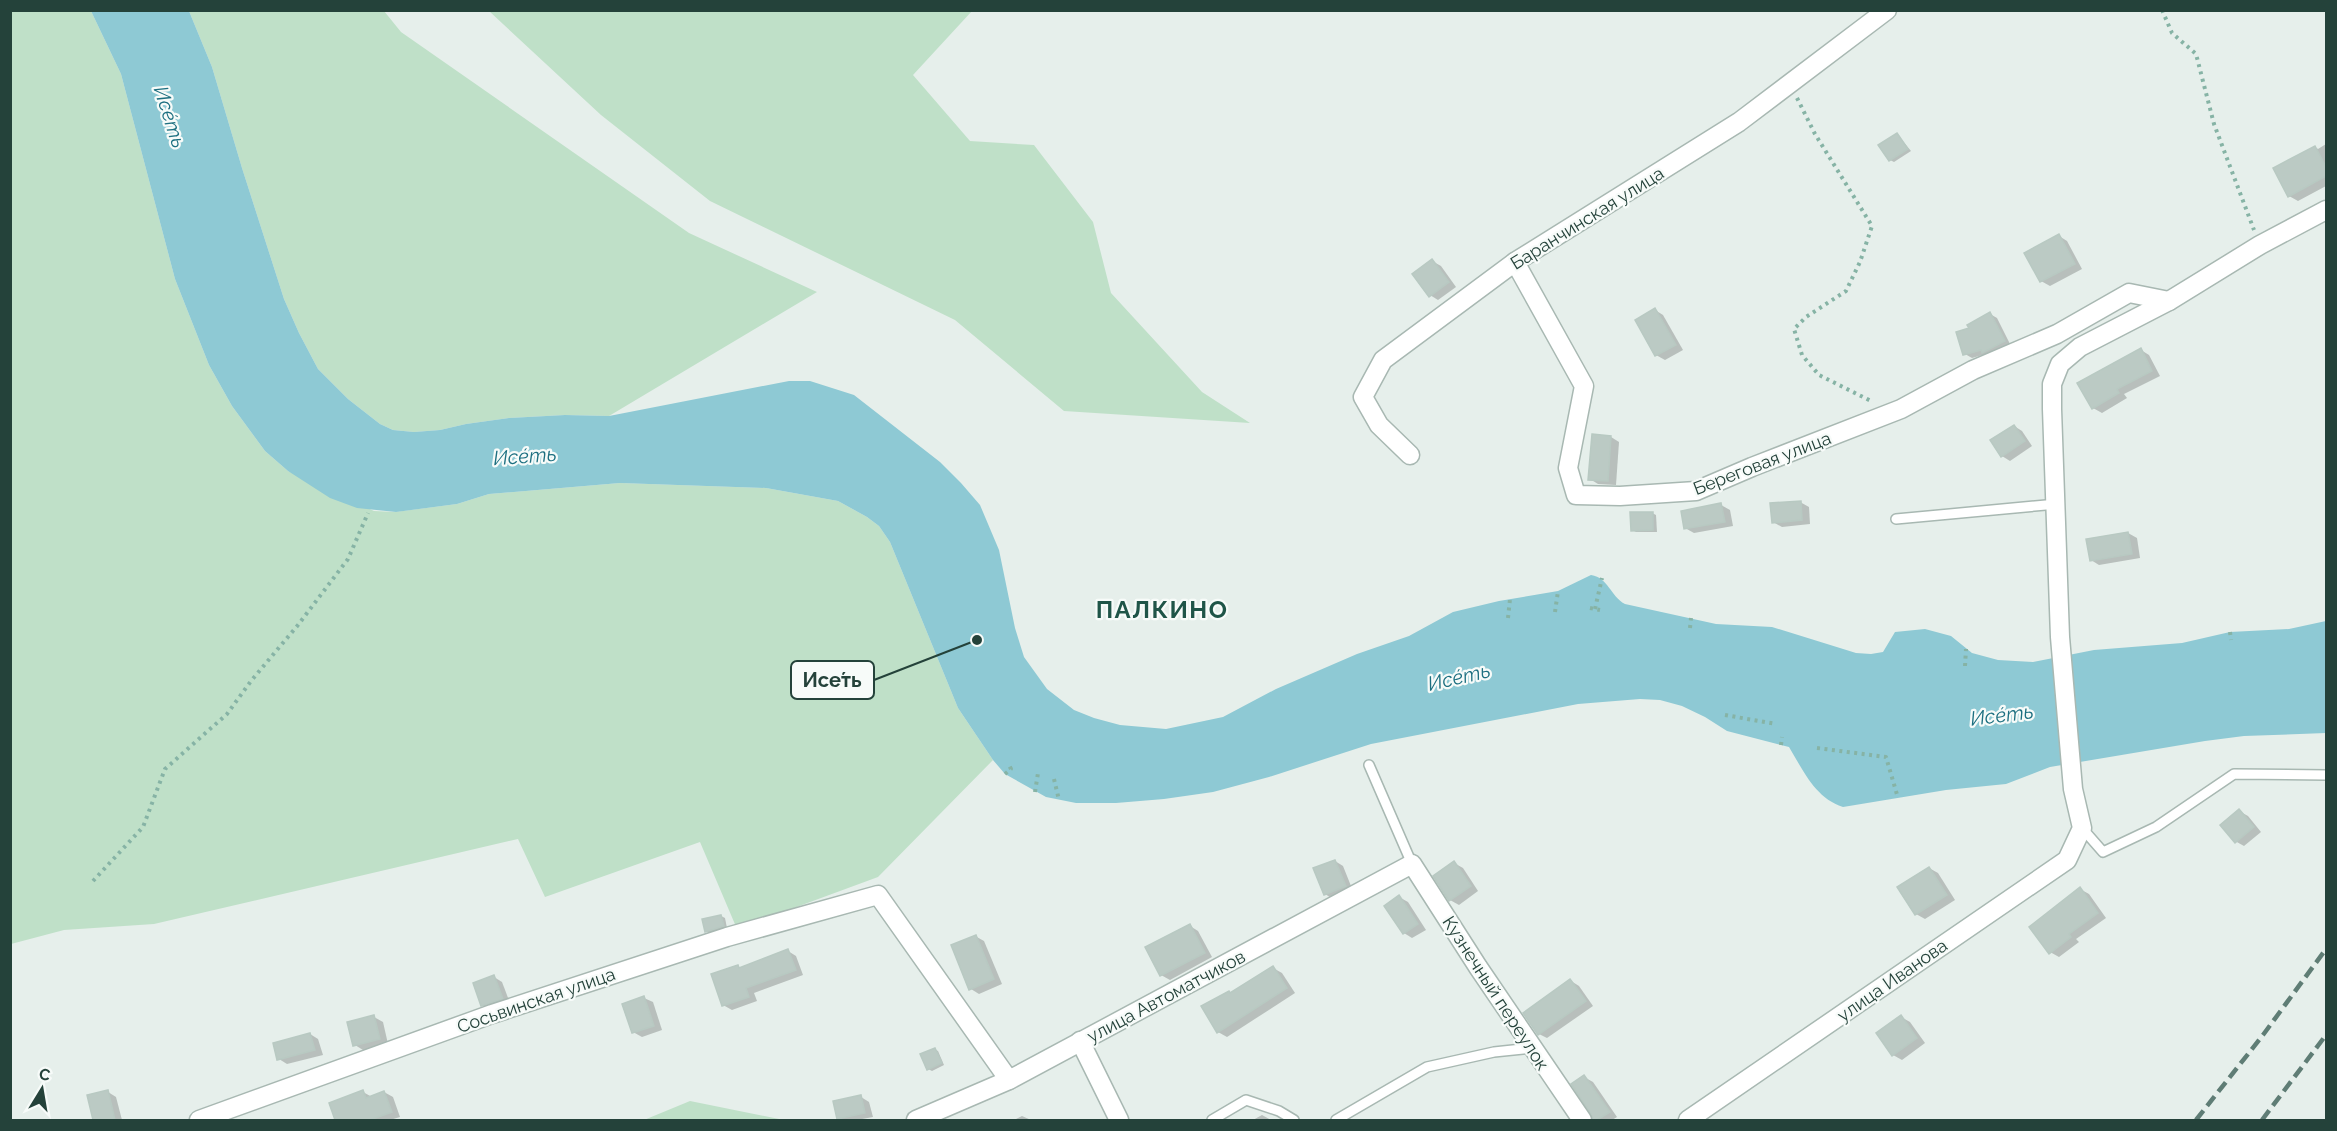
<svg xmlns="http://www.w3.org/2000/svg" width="2337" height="1131" viewBox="0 0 2337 1131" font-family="Raleway,sans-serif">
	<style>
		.green { fill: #bfe0c8 }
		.water { fill: #8ec9d4 }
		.shadow { fill: #0003 }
		.building { fill: #bbcac4; stroke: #b8c9c2; stroke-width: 1.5 }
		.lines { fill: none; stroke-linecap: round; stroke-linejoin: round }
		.service-casing { stroke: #a8b8b2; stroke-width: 12 }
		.minor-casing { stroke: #a8b8b2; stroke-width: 21 }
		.tertiary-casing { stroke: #a8b8b2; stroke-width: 21 }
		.path { stroke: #86b3a5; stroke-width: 4; stroke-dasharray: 3 4.5; stroke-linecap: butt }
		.service { stroke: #fff; stroke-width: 9 }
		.minor { stroke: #fff; stroke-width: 18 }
		.tertiary { stroke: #fff; stroke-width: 18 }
		.rail { stroke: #5f7d75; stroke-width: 4.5; stroke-dasharray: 12 6; stroke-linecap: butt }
		.labels { text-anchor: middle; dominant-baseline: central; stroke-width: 4.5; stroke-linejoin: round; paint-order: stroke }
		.street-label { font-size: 18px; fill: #24423a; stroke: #f7fbf9 }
		.water-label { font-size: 20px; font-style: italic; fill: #1c6f80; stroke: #f7fbf9 }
		.district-label { font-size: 24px; font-weight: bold; letter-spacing: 1.5px; fill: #1f5548; stroke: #f7fbf9 }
		.leader { fill: none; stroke: #24423a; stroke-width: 2 }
		.callout-dot { fill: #24423a; stroke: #f7fbf9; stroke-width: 2 }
		.callout { fill: #f7fbf9; stroke: #24423a; stroke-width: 2 }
		.callout-label { font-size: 20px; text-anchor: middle; font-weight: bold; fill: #24423a }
	</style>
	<rect width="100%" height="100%" fill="#e6efeb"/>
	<g class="green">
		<polygon points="11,11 91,11 121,74 175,279 209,365 232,406 265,451 288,471 374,511 395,512 457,504 489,494 620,483 766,488 838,501 867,517 879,526 890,542 958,708 993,760 878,877 737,929 700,842 545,897 518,839 154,924 64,930 11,944"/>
		<polygon points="189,11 384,11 401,32 689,233 817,292 609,416 565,415 509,418 466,424 440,430 414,432 393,430 380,424 348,399 318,369 299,333 284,299 242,168 212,67"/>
		<polygon points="489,11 972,11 913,75 970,141 1034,145 1093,222 1111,293 1202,392 1250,423 1064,411 955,320 710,201 601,115"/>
		<polygon points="690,1101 784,1120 644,1120"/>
	</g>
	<path class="water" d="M91 11H189L212 67 242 168 284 299 299 333 318 369 348 399 380 424 393 430 414 432 440 430 466 424 509 418 565 415 609 416 789 381H810L854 395 940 462 961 483 980 505 999 550 1015 628 1024 657 1047 689 1074 710 1094 718 1120 725 1166 729 1223 717 1276 689 1357 654 1409 636 1453 612 1499 601 1558 591 1591 575C1609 578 1610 596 1625 604L1716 624 1772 627 1856 653 1871 654 1883 652 1895 632 1925 629 1951 636 1972 653 1998 660 2033 662 2094 650 2182 643 2230 632 2289 629 2326 621V733L2244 736 2205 741 2050 767 2006 784 1946 790 1843 807C1815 798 1803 770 1789 747L1727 731 1705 717 1682 706 1660 700 1640 699 1578 704 1371 744 1269 777 1213 792 1164 799 1116 803H1076L1046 797 1005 774 993 760 958 708 890 542 879 526 867 517 838 501 766 488 620 483 489 494 457 504 396 512 357 508 330 498 288 471 265 451 232 406 209 365 175 279 121 74Z"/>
	<g class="shadow">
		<polygon points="1897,134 1911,151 1894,162 1890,160"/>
		<polygon points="2326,144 2326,186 2298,201 2289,196 2315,147 2318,149"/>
		<polygon points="2059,236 2067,241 2082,269 2050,286 2041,281"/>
		<polygon points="1432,261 1441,266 1456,287 1438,300 1430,295"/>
		<polygon points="1655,310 1663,315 1683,350 1665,360 1656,355"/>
		<polygon points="1990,314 1997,318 2011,346 1991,356 1986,354 1972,358 1965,354 1971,328"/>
		<polygon points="2141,350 2149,355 2160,376 2124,394 2127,398 2102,413 2093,408"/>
		<polygon points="2014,426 2022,431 2032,446 2010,461 2002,456"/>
		<polygon points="1611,437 1619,442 1616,485 1598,484 1590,479"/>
		<polygon points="1800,502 1809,507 1810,524 1782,527 1773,522"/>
		<polygon points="1721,505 1730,510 1733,526 1694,533 1685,528"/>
		<polygon points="1652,513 1656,515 1657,532 1636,532 1632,530"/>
		<polygon points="2128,533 2137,538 2140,558 2099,565 2091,560"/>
		<polygon points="2239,811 2248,816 2261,832 2244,846 2235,841"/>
		<polygon points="1335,861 1343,866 1353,891 1333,899 1325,894"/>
		<polygon points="1454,863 1463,868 1478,891 1459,905 1450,900"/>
		<polygon points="1929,868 1938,873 1955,900 1925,919 1916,914 1899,888"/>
		<polygon points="2080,889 2089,894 2106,918 2076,939 2079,942 2059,957 2050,952"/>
		<polygon points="1399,897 1408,902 1426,930 1412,938 1404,933"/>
		<polygon points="721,916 725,918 727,928 710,934 706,931"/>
		<polygon points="1190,926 1198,931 1212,957 1170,980 1161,975"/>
		<polygon points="975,936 984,941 1002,984 979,994 971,989"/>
		<polygon points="788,951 796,956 803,975 754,993 757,1001 732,1010 723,1005 738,966 742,969"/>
		<polygon points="1273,968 1282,973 1295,993 1227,1037 1218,1032 1231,994"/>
		<polygon points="494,977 502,982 510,1003 491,1010 482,1005"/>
		<polygon points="1571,981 1579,986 1593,1006 1547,1038 1539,1034"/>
		<polygon points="644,998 653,1002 662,1030 642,1037 633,1032"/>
		<polygon points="374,1017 383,1022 388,1044 363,1050 355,1045"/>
		<polygon points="1901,1017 1910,1022 1925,1043 1902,1060 1893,1055"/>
		<polygon points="310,1034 318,1039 323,1055 287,1064 279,1059"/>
		<polygon points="934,1049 938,1051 944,1065 932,1071 928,1069"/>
		<polygon points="1584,1077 1593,1082 1617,1117 1612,1120 1594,1120"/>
		<polygon points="108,1092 116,1097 122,1120 94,1120 89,1096"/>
		<polygon points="363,1092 372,1097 384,1092 393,1097 400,1117 390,1120 337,1120 331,1104"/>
		<polygon points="861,1097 869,1102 873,1117 857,1120 843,1120 838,1118"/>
		<polygon points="1262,1115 1271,1120 1253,1120"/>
		<polygon points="1022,1116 1031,1120 1014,1120"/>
	</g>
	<g class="building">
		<polygon points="1897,133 1908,149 1889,161 1878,145"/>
		<polygon points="2315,146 2326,167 2326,176 2288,197 2273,168"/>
		<polygon points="2059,234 2075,264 2040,282 2024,253"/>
		<polygon points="1432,259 1449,282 1429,297 1412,274"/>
		<polygon points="1655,308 1676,345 1655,356 1635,320"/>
		<polygon points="1990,312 2005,341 1982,353 1981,350 1963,355 1956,332 1969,328 1967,325"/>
		<polygon points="2141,348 2152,371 2117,389 2119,393 2092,409 2077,383"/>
		<polygon points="2014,425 2025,441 2001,457 1990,440"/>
		<polygon points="1592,434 1611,436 1608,481 1588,480"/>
		<polygon points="1801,501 1802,520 1772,523 1770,503"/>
		<polygon points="1721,503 1725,522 1684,529 1681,511"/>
		<polygon points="1630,512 1653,512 1653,530 1631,531"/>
		<polygon points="2128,532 2132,554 2090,561 2086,539"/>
		<polygon points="2239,809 2254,827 2235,843 2220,825"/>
		<polygon points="1335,860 1346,886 1324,895 1313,868"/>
		<polygon points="1454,861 1471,886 1449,901 1433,876"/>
		<polygon points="1929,867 1947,895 1915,915 1897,887"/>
		<polygon points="2080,887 2098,913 2069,934 2071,937 2049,954 2029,927"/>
		<polygon points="1399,895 1418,924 1403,934 1384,906"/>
		<polygon points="721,915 724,926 705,932 702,919"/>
		<polygon points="1190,924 1205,953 1160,976 1145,947"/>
		<polygon points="976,935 994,979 969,990 951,945"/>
		<polygon points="788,949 796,970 746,988 749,997 722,1006 711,974 738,965 739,968"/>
		<polygon points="1273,966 1287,988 1217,1033 1201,1006 1229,991 1230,993"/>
		<polygon points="494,975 503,999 481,1006 473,983"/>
		<polygon points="1570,979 1586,1001 1538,1035 1523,1013"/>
		<polygon points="644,996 654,1026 632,1033 622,1004"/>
		<polygon points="374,1015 380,1039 353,1046 347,1022"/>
		<polygon points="1901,1015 1917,1038 1892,1056 1876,1033"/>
		<polygon points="310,1033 315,1050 277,1060 273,1043"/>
		<polygon points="935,1048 942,1063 927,1070 920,1054"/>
		<polygon points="1584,1075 1610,1112 1597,1120 1593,1120 1591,1114 1571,1084"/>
		<polygon points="108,1090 115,1120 93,1120 87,1095"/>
		<polygon points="363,1090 366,1098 384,1091 392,1112 370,1120 335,1120 329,1103"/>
		<polygon points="861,1095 865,1113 837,1119 833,1101"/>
	</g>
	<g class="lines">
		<defs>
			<g id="service">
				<polyline points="1896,519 2057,504"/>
				<polyline points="1369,765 1412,864"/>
				<polyline points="2082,828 2103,852 2156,827 2234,774 2326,775"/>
				<polyline points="1212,1120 1246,1100 1279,1111 1294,1120"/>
				<polyline points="1336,1120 1427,1067 1494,1052 1532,1048"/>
			</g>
			<g id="minor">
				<polyline points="1515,262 1584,386 1568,468 1576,495 1620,496 1696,491 1752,467 1901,409 1973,370 2057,334 2129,293 2169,301"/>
				<polyline points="1410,455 1379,425 1363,397 1383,360 1515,262 1739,122 1887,10"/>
				<polyline points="1080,1041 1119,1120"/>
				<polyline points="199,1120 492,1014 727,937 878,895 1009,1080"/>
				<polyline points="916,1120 1009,1080 1412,864 1478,967 1582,1120"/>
			</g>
			<polyline id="tertiary" points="1688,1120 2067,860 2082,828 2073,789 2060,637 2052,409 2052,384 2060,364 2080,347 2169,301 2260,245 2326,210"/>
		</defs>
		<use href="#service" class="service-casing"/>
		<use href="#minor" class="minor-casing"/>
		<use href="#tertiary" class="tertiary-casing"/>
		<g class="path">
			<polyline points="2162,10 2172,33 2196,54 2214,124 2254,230"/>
			<polyline points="1797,98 1815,134 1872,226 1860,262 1846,291 1806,317 1794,329 1802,355 1819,375 1873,402"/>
			<polyline points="1590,608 1600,610"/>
			<polyline points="1595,609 1602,578"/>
			<polyline points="1555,612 1558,591"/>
			<polyline points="1508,618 1510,599"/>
			<polyline points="1690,628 1691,618"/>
			<polyline points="2230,632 2231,640"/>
			<polyline points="1965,666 1966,649"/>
			<polyline points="1725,715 1776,724"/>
			<polyline points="1781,745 1782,737"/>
			<polyline points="1817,748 1886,757 1898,798"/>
			<polyline points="1005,774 1011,769 1008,763"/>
			<polyline points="1054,779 1059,800"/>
			<polyline points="1035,792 1038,773"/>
			<polyline points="93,881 143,827 165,769 227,714 251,681 298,625 348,559 368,513"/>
		</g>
		<use href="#service" class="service"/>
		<use href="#minor" class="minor"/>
		<use href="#tertiary" class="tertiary"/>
		<g class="rail">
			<polyline points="2196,1120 2263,1035 2326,949"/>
			<polyline points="2262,1120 2326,1035"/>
		</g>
	</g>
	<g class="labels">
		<g class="street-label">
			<text transform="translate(1587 218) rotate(-32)">Баранчинская улица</text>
			<text transform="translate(1762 463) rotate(-21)">Береговая улица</text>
			<text transform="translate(1892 980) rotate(-35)">улица Иванова</text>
			<text transform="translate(1496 993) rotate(57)">Кузнечный переулок</text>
			<text transform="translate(1166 996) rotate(-28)">улица Автоматчиков</text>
			<text transform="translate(536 1000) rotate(-19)">Сосьвинская улица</text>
		</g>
		<g class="water-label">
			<text transform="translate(170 117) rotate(72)">Исе́ть</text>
			<text transform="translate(525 456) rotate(-4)">Исе́ть</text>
			<text transform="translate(1459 677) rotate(-13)">Исе́ть</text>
			<text transform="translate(2002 715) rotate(-7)">Исе́ть</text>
		</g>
		<g class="district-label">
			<text x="1162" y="609">ПАЛКИНО</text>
		</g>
	</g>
	<path class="leader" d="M977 640L874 680"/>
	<circle class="callout-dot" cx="977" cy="640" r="6"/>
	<rect class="callout" x="791" y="661" width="83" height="38" rx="6"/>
	<g class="callout-label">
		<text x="832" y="687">Исе́ть</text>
	</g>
	<rect width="2337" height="1131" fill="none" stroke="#24423a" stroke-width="24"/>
	<g transform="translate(42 1089) rotate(11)" stroke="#f7fbf9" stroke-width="4.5" paint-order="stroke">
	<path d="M0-4.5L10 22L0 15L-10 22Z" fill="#24423a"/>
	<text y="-9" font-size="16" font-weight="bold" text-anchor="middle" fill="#24423a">С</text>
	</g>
</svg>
